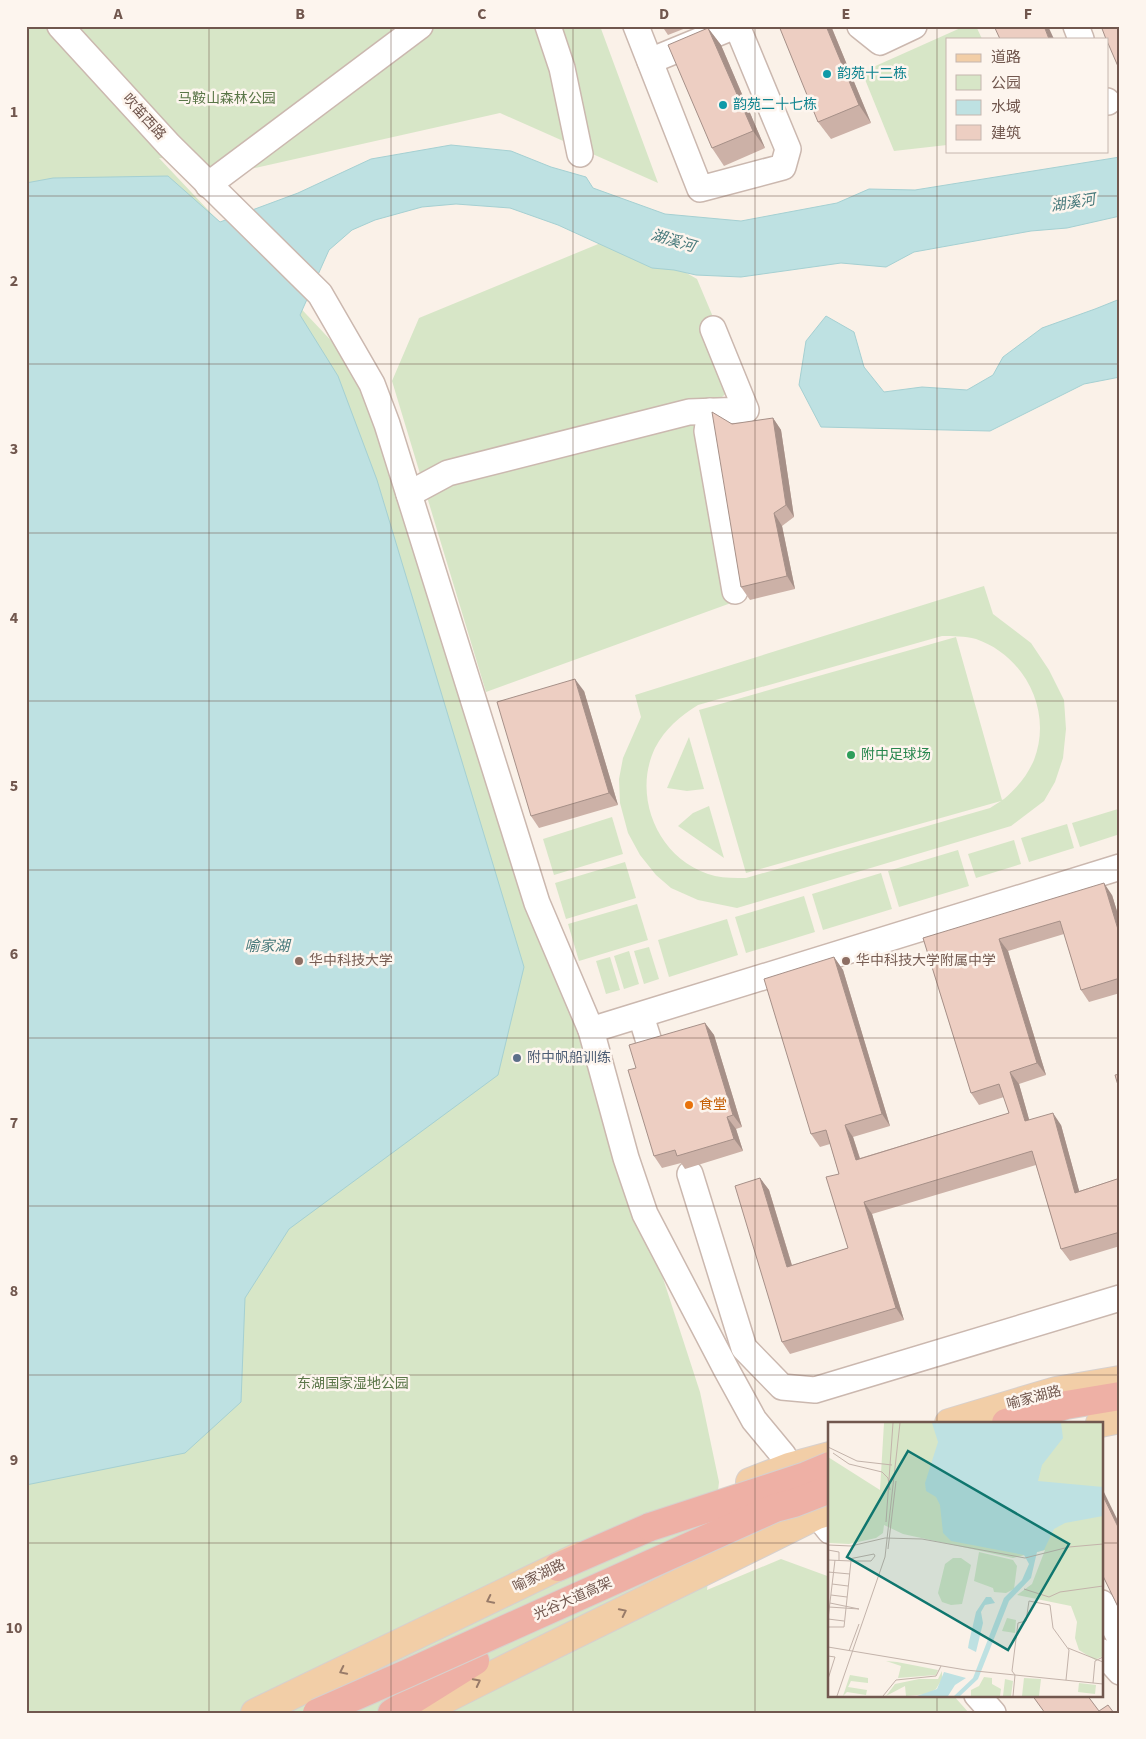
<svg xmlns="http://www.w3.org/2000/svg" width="1146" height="1739" viewBox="0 0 1146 1739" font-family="'Source Sans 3','Noto Sans SC',sans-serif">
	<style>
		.green { fill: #d7e6c7; fill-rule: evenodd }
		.water { fill: #bee1e2; stroke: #a5d0d2 }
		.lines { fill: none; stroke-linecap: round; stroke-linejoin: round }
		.minor-casing { stroke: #cbb8af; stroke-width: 28 }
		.major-casing { stroke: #d7d0cd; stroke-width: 30 }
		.highway-casing { stroke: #d7d0cd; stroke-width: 30 }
		.minor { stroke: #fff; stroke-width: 25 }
		.major { stroke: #f2cea7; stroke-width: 28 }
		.highway { stroke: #eeb0a5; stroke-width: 28 }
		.highway-bridge-casing { stroke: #d7d0cd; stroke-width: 30; stroke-linecap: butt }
		.highway-bridge { stroke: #eeb0a5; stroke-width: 28 }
		.wall { fill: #ccb1a7 }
		.shaded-wall { fill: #a69088 }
		.building { fill: #edcec2; stroke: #a69088 }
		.oneway { stroke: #987b69 }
		.grid { fill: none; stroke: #71574e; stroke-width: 1; stroke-opacity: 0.55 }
		.culture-dot { fill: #0f9aa8; stroke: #fdf5ee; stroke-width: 2 }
		.leisure-dot { fill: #2e9e5b; stroke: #fdf5ee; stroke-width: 2 }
		.education-dot { fill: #8d6e63; stroke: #fdf5ee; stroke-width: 2 }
		.service-dot { fill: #5c6f8a; stroke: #fdf5ee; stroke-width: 2 }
		.food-dot { fill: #e8710a; stroke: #fdf5ee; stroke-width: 2 }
		.labels { text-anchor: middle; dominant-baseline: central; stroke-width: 5; stroke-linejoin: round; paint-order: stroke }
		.culture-label { font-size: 14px; fill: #0d838f; stroke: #fdf5ee; text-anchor: start }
		.park-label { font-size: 14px; fill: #5a7648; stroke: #fdf5ee }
		.street-label { font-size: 14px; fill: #71574e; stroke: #fdf5ee }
		.leisure-label { font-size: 14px; fill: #27864d; stroke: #fdf5ee; text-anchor: start }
		.education-label { font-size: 14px; fill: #785e54; stroke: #fdf5ee; text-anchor: start }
		.service-label { font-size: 14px; fill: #4e5e75; stroke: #fdf5ee; text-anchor: start }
		.food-label { font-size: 14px; fill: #c56008; stroke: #fdf5ee; text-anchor: start }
		.water-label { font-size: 15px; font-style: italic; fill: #47797b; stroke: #fdf5ee }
		.inset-road { fill: none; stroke: #c3b3aa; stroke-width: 1 }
		.view { fill: #0f766e; fill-opacity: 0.15; stroke: #0f766e; stroke-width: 2.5 }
		.inset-edge { fill: none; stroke: #71574e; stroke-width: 2.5 }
		.neatline { fill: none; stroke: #71574e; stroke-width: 2 }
		.grid-label { font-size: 16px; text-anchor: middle; font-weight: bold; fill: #71574e }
	</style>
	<rect width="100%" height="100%" fill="#faf1e8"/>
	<g class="green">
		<polygon points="26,26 600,26 658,183 500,113 219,176 184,159 159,158 372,384 700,1392 719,1482 707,1590 781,1559 830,1577 830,1695 953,1695 969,1713 26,1713"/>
		<polygon points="965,26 976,26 982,39 947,39 947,145 894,151 862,72"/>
		<polygon points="620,235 697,279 740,381 713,405 742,599 486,692 392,381 419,318"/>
		<path d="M984 586 993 614 1031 643 1049 670 1064 700 1066 729 1063 758 1055 782 1044 801 1011 826 737 908 698 900 671 888 656 875 640 855 628 833 620 803 619 779 623 758 641 717 635 695ZM942 636C953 636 965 636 976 639 1025 656 1053 711 1034 760 1027 776 1017 788 1004 799L1002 800 956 637 699 710 746 873 1001 801 990 808 746 878C735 878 725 878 715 876 660 863 631 798 655 748 665 729 680 716 698 705Z"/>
		<polygon points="689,737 704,789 687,791 667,788"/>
		<polygon points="709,806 724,858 678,826 693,813"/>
		<polygon points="1118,809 1120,814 1120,834 1080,847 1072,823"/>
		<polygon points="612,817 623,854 554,875 543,839"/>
		<polygon points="1067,824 1074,848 1029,862 1021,838"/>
		<polygon points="1014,840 1021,864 976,878 968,854"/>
		<polygon points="958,850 969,886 899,907 888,871"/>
		<polygon points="625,862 636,898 566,919 555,883"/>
		<polygon points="881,873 892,909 823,930 812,894"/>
		<polygon points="804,896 815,932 746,953 735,917"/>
		<polygon points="637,904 648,940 579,961 568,924"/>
		<polygon points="727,919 738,955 669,977 658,940"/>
		<polygon points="649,947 659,979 644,984 634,951"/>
		<polygon points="629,951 639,984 624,989 614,956"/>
		<polygon points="610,957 620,990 606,994 596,961"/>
	</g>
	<g class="water">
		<polygon points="451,145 511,151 551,167 586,177 593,188 665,214 741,221 837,203 869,189 915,190 1120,157 1120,216 1067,228 1031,231 914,252 886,267 841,263 741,277 696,275 674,270 652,268 558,225 510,208 456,204 422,207 375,220 352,230 329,250 300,315 338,376 377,480 524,967 498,1075 289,1229 245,1298 241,1402 185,1453 26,1485 26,183 53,178 168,176 220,222 298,193 371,159"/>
		<polygon points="1120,299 1120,377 1084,384 990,431 821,427 799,385 806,341 826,316 854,332 864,367 884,392 922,387 967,390 993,375 1003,357 1042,328 1095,309"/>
	</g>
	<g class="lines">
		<defs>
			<g id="minor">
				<polyline points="60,26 169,145 320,294 372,384 387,424 537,903 591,1030 626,1158 645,1214 726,1369 754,1420 783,1455 817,1515 830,1531"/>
				<polyline points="548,26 562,68 580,154"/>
				<polyline points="636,26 700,189 783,167 788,149 737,26"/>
				<polyline points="860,26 880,42 914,26"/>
				<polyline points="1076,26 1081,39"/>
				<polyline points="650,61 735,26"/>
				<polyline points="1107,101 1108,102"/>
				<polyline points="208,185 420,26"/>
				<polyline points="710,411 707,431 735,591"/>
				<polyline points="409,494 448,473 689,412 746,410 713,329"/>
				<polyline points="641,1016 651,1048"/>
				<polyline points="591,1030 1120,867"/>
				<polyline points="690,1174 744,1348 782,1387 815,1390 1120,1298"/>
				<polyline points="1102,1603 1120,1639"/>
				<polyline points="1102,1652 1120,1672"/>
				<polyline points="977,1695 993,1713"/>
			</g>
			<g id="major">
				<polyline points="949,1423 1056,1391 1120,1380"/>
				<polyline points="1100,1423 1120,1419"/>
				<polyline points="750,1482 789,1467 830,1456"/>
				<polyline points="255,1713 580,1556"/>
				<path d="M418 1713C550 1645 684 1582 817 1515L830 1511"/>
			</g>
			<g id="highway">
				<polyline points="1006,1423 1066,1405 1120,1396"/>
				<polyline points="558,1567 650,1527"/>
				<polyline points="392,1713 475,1661"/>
			</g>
		</defs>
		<use href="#minor" class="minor-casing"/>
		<use href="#major" class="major-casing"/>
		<use href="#highway" class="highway-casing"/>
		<use href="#minor" class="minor"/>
		<use href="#major" class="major"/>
		<use href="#highway" class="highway"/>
		<defs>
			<g id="highway-bridge">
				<polyline points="650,1527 806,1476 830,1466"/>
				<polyline points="317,1713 406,1674 775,1508 794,1503 830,1489"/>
			</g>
		</defs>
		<use href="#highway-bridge" class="highway-bridge-casing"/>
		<use href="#highway-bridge" class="highway-bridge"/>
	</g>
	<g class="wall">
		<polygon points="662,26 691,26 668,35"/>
		<polygon points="831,26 871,123 831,139 818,122"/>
		<polygon points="708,28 721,45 765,148 724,166 712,148"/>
		<polygon points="773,418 781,430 794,517 782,526 795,589 750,600 741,587"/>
		<polygon points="584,691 618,805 539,828 531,816"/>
		<polygon points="1112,895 1120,921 1120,993 1089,1002 1081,990 1064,934 1008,951 1046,1075 1019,1084 1029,1120 1061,1125 1079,1191 1120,1178 1120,1246 1070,1261 1061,1249 1036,1165 872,1214 904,1320 790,1354 782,1342 760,1178 769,1190 792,1265 848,1248 839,1174 830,1144 820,1147 811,1134 834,957 843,970 890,1126 853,1137 860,1158 1009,1113 1004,1097 979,1105 971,1093 923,938"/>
		<polygon points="705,1023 714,1035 742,1127 736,1129 743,1151 685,1169 681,1163 662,1168 654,1156 636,1068"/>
	</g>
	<g class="shaded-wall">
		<polygon points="826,26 831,26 871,123 859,105"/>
		<polygon points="1044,26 1048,26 1054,39 1049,39"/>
		<polygon points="708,28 721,45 765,148 753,131"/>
		<polygon points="773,418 781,430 794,517 786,505"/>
		<polygon points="774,513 782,526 795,589 787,576"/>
		<polygon points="575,679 584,691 618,805 609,793"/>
		<polygon points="1104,883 1112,895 1120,921 1120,936"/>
		<polygon points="999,939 1008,951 1046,1075 1037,1063"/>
		<polygon points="834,957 843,970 890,1126 882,1114"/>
		<polygon points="705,1023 714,1035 742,1127 733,1115"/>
		<polygon points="1010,1072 1019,1084 1033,1133 1025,1121"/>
		<polygon points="1053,1113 1061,1125 1083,1205 1075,1193"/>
		<polygon points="727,1117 736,1129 743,1151 734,1139"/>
		<polygon points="845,1125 853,1137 864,1172 856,1160"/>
		<polygon points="760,1178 769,1190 796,1279 787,1267"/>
		<polygon points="864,1202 872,1214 904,1320 896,1308"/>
		<polygon points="1102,1488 1120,1525 1120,1531 1102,1494"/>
	</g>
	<g class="building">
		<polygon points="779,26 826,26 859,105 818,122"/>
		<polygon points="994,26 1044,26 1049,39 1000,39"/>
		<polygon points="1101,26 1120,26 1120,71 1107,41 1107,39 1106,39"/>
		<polygon points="708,28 753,131 712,148 668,45"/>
		<polygon points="712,412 732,424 773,418 786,505 774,513 787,576 741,587"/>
		<polygon points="575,679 609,793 531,816 497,702"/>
		<polygon points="1104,883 1120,936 1120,978 1081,990 1060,921 999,939 1037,1063 1010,1072 1025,1121 1053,1113 1075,1193 1120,1178 1120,1232 1061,1249 1032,1151 864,1202 896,1308 782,1342 735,1186 760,1178 787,1267 848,1248 826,1177 839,1174 826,1130 811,1134 764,979 834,957 882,1114 845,1125 856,1160 1009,1113 999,1084 971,1093 923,938"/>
		<polygon points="705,1023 733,1115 727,1117 734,1139 677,1156 675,1150 654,1156 628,1070 636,1068 629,1045"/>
		<polygon points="1120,1074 1120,1092 1115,1075"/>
		<polygon points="1102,1494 1120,1531 1120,1611 1102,1574"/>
		<polygon points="1032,1695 1087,1695 1099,1711 1108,1705 1114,1713 1045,1713"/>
	</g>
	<defs><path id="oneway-chevron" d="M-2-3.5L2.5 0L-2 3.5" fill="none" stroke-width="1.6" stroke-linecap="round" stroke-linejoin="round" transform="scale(1.25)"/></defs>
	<g class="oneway">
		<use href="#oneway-chevron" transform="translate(490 1600) rotate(154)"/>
		<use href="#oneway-chevron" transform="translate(623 1612) rotate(-26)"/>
		<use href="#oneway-chevron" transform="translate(343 1671) rotate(154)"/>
		<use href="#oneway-chevron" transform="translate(477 1682) rotate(-27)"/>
	</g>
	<path class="grid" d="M209 26V1713M391 26V1713M573 26V1713M755 26V1713M937 26V1423M26 196H1120M26 364H1120M26 533H1120M26 701H1120M26 870H1120M26 1038H1120M26 1206H1120M26 1375H1120M26 1543H830M1102 1543H1120M937 1695V1713"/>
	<g class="culture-dot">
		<circle cx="827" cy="74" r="5"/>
		<circle cx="723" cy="105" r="5"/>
	</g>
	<circle class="leisure-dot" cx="851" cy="755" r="5"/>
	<g class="education-dot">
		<circle cx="299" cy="961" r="5"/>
		<circle cx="846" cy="961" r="5"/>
	</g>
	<circle class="service-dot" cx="517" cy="1058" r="5"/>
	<circle class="food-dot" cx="689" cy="1105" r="5"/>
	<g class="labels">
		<g class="culture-label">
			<text x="837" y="74">韵苑十二栋</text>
			<text x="733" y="105">韵苑二十七栋</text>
		</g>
		<g class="park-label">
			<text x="227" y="99">马鞍山森林公园</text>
			<text x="353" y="1384">东湖国家湿地公园</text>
		</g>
		<g class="street-label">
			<text transform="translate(144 117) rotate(48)">吹笛西路</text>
			<text transform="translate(1034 1398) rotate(-15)">喻家湖路</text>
			<text transform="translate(539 1576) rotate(-26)">喻家湖路</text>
			<text transform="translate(573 1599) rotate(-24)">光谷大道高架</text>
		</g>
		<g class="leisure-label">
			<text x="861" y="755">附中足球场</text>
		</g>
		<g class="education-label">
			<text x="309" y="961">华中科技大学</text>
			<text x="856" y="961">华中科技大学附属中学</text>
		</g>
		<g class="service-label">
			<text x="527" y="1058">附中帆船训练</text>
		</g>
		<g class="food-label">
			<text x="699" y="1105">食堂</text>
		</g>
		<g class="water-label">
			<text transform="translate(1073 203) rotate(-9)">湖溪河</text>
			<text transform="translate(673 241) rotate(16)">湖溪河</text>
			<text x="267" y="946">喻家湖</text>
		</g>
	</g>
	<g transform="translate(828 1422)">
		<rect width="275" height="275" fill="#faf1e8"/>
		<path d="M56 1H275V234L267 238 251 228 247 216 249 200 243 184 189 173 204 162 217 128 185 136 75 112 56 103 55 111 48 116 21 122 0 121V35L52 68ZM151 130 185 138 189 144 186 167 178 171 166 170 165 166 146 159ZM125 136H133L143 143 134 182 123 183 114 180 110 171 117 142ZM179 196 188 198 187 211 174 209ZM58 239 69 240 110 248 108 253 70 256 73 244ZM114 249V257L108 267 100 272 78 274 77 264 58 274 67 262 91 257H110ZM22 253 40 256V261L23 259 20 265 39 268 38 273 19 270 15 274ZM156 255 164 256V262L173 267 172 274H143V268L151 264ZM196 256 213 257 211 274H194ZM177 257 185 259 183 274H175ZM251 261 268 263 267 272 250 270Z" fill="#d7e6c7"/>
		<path d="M104 1H233L235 16 214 43 210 59 275 65V94L237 101 226 107 216 128 209 130 203 156 181 179 150 257 132 274H126L145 256 176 176 194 158 201 142 196 133 123 119 115 111 112 83 108 75 98 69 97 61 110 20ZM158 175H163L167 181 157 183 153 190 155 201 148 230 140 226 141 220 148 190ZM116 250 138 256 127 263 120 274H89L109 267Z" fill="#bee1e2"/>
		<path class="inset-road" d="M0 25 29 39 64 43M5 31 21 42 54 50 60 56 62 68M58 100 65 1M0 123 23 124 57 116 94 117 197 136 241 125 275 122M60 127 68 59M0 128 11 130V138M21 137 46 132 47 134 43 139H23M0 138 23 139 16 205H0M7 138 0 197 16 199M0 150 22 152M4 162 20 164M196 167 221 175 232 170 275 164M3 173 19 175M1 185 31 187 2 181M0 225 138 248 275 262M240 226 275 240M21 229 31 202M0 234 7 235 0 257M265 261 267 239 275 235M9 274 57 135 72 1M55 274 68 258 108 254 113 244M185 274 187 253 184 249 190 201 198 199 201 179 222 183 225 206 241 228 238 258"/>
		<path class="view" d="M80 29 241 122 180 228 19 135Z"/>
		<rect width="275" height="275" class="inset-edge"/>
	</g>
	<rect width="1146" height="1739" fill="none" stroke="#fdf5ee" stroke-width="55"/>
	<rect x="946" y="38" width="162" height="115" fill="#fdf5ee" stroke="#c5b6ae"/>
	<rect x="956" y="54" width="25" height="8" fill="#f2cea7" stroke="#c5b6ae"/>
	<text x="991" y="62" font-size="15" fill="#71574e">道路</text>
	<rect x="956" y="75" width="25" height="15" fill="#d7e6c7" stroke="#c5b6ae"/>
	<text x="991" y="88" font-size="15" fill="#71574e">公园</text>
	<rect x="956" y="100" width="25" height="15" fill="#bee1e2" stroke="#c5b6ae"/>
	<text x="991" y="112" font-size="15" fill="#71574e">水域</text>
	<rect x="956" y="125" width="25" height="15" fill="#edcec2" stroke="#c5b6ae"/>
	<text x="991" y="138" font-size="15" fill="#71574e">建筑</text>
	<rect x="28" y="28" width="1090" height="1684" class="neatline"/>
	<g class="grid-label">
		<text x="118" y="19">A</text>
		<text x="300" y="19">B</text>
		<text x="482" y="19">C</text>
		<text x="664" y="19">D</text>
		<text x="846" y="19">E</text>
		<text x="1028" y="19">F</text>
		<text x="14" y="117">1</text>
		<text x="14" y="286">2</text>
		<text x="14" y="454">3</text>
		<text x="14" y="623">4</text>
		<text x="14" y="791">5</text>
		<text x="14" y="959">6</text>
		<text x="14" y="1128">7</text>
		<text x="14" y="1296">8</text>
		<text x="14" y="1465">9</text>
		<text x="14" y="1633">10</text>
	</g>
</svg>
